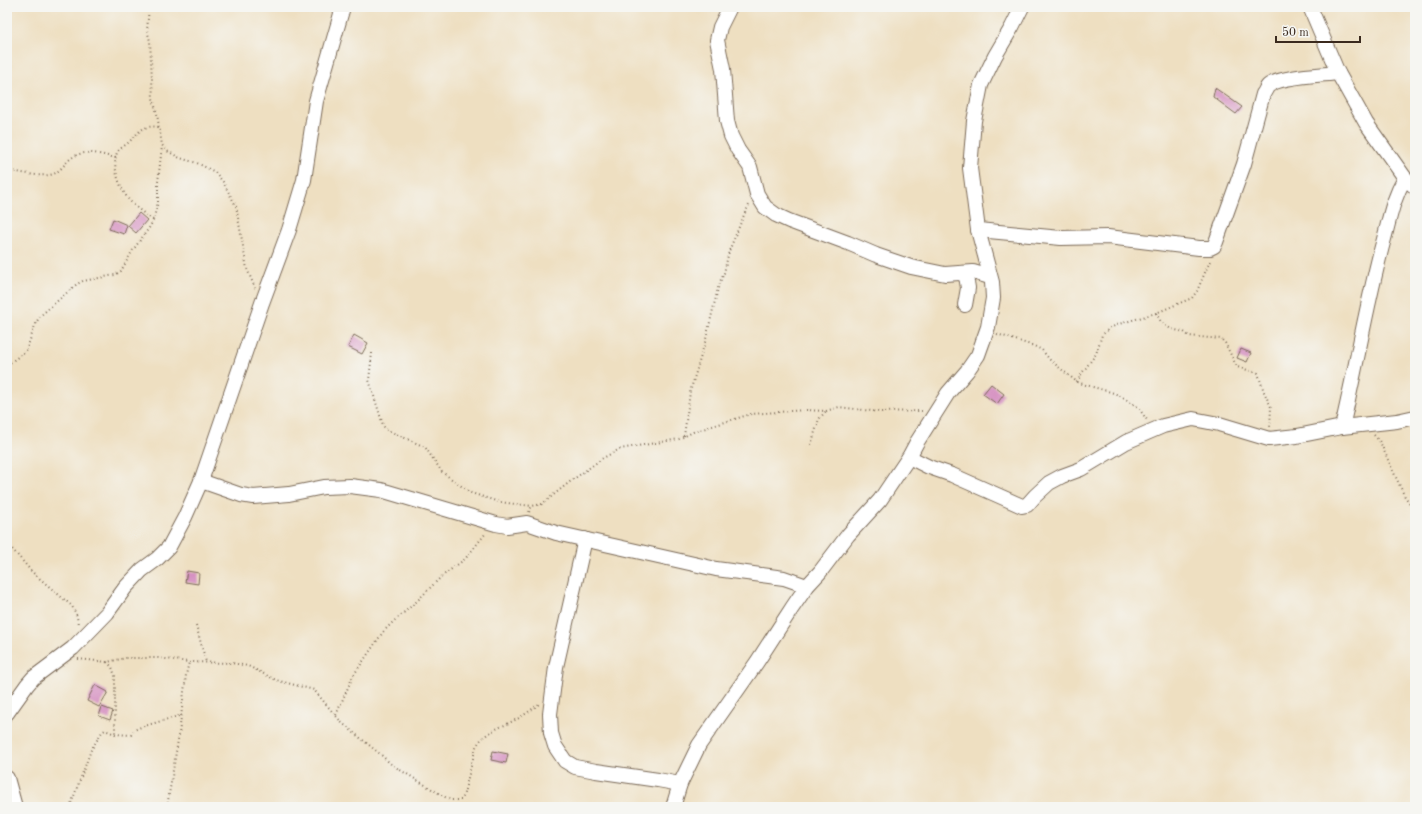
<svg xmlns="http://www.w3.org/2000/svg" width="1422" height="814" viewBox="0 0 1422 814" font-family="'Old Standard TT',serif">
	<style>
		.building { fill: #d590c1 }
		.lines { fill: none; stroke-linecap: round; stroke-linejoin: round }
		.street-casing { stroke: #7a6957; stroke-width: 16 }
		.path { stroke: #7a6957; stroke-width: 2; stroke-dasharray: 1 3; stroke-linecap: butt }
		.street { stroke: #fff; stroke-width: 14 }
	</style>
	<rect width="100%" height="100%" fill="#f6f6f2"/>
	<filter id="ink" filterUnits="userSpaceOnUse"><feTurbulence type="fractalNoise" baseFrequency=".025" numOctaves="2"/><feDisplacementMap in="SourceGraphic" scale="8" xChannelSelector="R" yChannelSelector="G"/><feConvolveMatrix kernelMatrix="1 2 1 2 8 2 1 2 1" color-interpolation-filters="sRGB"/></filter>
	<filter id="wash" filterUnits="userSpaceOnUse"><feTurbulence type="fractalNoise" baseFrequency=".012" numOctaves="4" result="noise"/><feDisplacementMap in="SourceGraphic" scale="16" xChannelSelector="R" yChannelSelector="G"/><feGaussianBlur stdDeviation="0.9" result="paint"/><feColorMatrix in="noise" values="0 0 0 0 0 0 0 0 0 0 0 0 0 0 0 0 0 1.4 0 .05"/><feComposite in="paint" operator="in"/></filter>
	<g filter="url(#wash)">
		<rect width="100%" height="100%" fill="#eedfc1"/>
		<g id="blocks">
			<g class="building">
				<polygon points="1215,88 1242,107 1236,114 1213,97"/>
				<polygon points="139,213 147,220 136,233 128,226"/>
				<polygon points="113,219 127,225 124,234 109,229"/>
				<polygon points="354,335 368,343 362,354 348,347"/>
				<polygon points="1241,349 1251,353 1247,362 1237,358"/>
				<polygon points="991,384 1004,394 997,404 983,394"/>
				<polygon points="187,571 199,573 198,584 185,582"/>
				<polygon points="95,685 108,692 99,707 87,701"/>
				<polygon points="102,707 113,711 110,720 99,716"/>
				<polygon points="493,751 508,754 506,763 491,760"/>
			</g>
		</g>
	</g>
	<g filter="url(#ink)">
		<use href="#blocks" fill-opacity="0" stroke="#7a6957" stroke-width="1"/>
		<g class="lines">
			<defs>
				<g id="street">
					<polyline points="730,7 720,27 717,40 723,69 727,121 731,136 738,150 750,167 757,194 765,207 776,215 789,221 848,243 876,255 911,267 945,274 973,272 990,277"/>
					<polyline points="1310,7 1338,73 1366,123 1405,178 1415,187"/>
					<path d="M978 230 1061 238 1108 237 1199 248H1210L1214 246 1216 242 1244 164 1263 94C1265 92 1266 88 1268 86 1279 76 1323 75 1338 73"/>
					<polyline points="960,273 966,276 968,288 965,305"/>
					<path d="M1342 427C1357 364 1367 301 1384 239 1390 217 1393 198 1405 178"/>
					<polyline points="909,457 929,467 952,475 1022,506 1027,505 1035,496 1049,483 1062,476 1081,469 1126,442 1163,426 1193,419 1219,424 1269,439 1297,436 1342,427 1397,421 1415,417"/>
					<polyline points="201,481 241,495 253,497 289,494 324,487 350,486 381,490 496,524 507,526 527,523 556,533 716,569 784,578 807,586"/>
					<polyline points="585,539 556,667 550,714 551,733 555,746 565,761 575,767 596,771 658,780 680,784"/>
					<polyline points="7,713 27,685 33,678 73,648 107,613 125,588 142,570 157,559 169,547 185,517 201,481 262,303 289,230 304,180 316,101 343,7"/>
					<polyline points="7,778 15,807"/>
					<polyline points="673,807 680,784 699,745 757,662 792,608 807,586 820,572 848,535 880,500 909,457 917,442 948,393 967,371 978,355 988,327 993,298 992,282 978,230 970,168 974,121 981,85 995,56 1012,27 1022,7"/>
				</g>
			</defs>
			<use href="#street" class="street-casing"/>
			<g class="path">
				<polyline points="149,7 147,30 150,41 153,98 157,114 162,145 167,151 180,158 197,163 215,172 223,182 236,206 247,269 255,288"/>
				<path d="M7 170C19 172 42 178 53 174 59 172 63 166 67 162 81 147 99 154 116 158"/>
				<path d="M153 220C145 214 136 208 129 200 121 190 111 166 117 153 119 148 127 145 131 140 141 130 143 125 159 127"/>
				<polyline points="1156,313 1161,322 1171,329 1184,332 1189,336 1221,339 1225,343 1237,367 1258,373 1264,392 1271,407 1270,428"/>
				<polyline points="997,334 1034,346 1042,350 1050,360 1077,382 1086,385 1114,393 1124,398 1138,407 1147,420"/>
				<polyline points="372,353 369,380 383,425 385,429 425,447 442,472 471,493 499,502 532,506"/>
				<polyline points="7,365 26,351 36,323 40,316 77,284 83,281 115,275 121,271 133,250 149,228 153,221 158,202 158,182 162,146"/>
				<polyline points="1077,382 1082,373 1096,354 1102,335 1110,328 1119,324 1156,313 1192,298 1197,291 1210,261"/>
				<polyline points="1374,435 1380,442 1404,495 1415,511"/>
				<polyline points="684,436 690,392 706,339 719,284 724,273 729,251 744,215 749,205"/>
				<polyline points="811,445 819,419 826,411"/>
				<polyline points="529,512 532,506 542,504 571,481 603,458 620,449 679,439 693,432 751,414 805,410 826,411 839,407 880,412 922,411"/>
				<polyline points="7,543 32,572 72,606 77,616 78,625"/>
				<polyline points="196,625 206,662"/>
				<path d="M78 659 107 662 126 658H158L189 662 232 663 248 666 276 680 314 690 342 723 380 754 392 765 450 800H461L463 797 476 747C483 733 499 728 513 721 522 717 531 710 539 704"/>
				<polyline points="107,662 112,667 115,676 115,734"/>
				<polyline points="336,715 353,676 383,632 394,621 415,603 441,577 465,559 486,533"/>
				<polyline points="70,807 91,750 102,732 105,730 115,734 131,735 134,730 141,727 182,715"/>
				<polyline points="167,807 179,734 186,675 189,662"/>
			</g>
			<use href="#street" class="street"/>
		</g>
	</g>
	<rect width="1422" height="814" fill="none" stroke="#f6f6f2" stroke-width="24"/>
	<path d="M1276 36v6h84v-6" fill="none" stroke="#3b2a1e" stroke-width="2"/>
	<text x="1282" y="36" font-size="12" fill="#3b2a1e" stroke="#f6f6f2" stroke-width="3" paint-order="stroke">50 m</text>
</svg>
